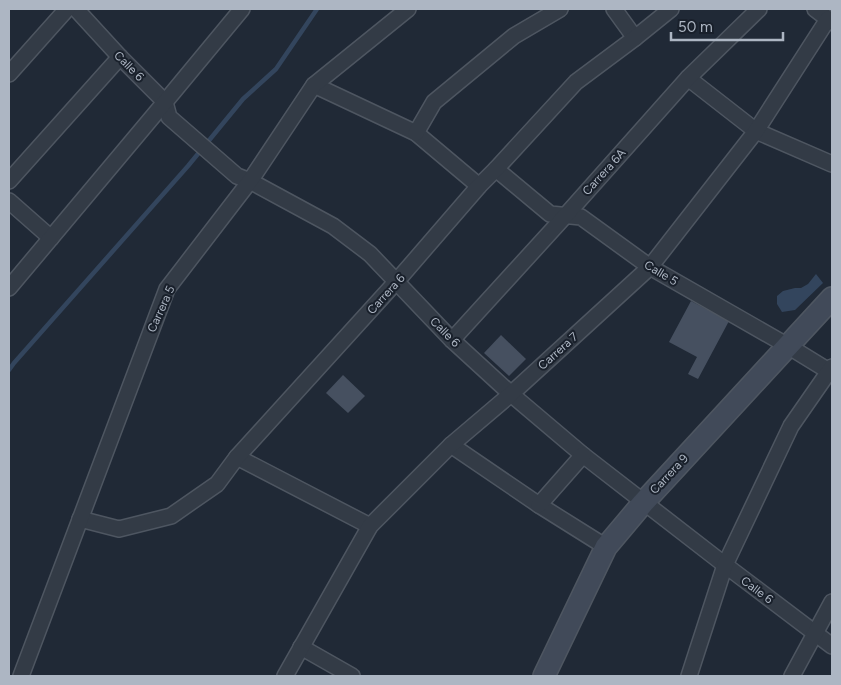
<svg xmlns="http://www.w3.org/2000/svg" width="841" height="685" viewBox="0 0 841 685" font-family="Figtree,sans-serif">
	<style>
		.water { fill: #33455d }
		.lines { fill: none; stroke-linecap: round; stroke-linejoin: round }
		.stream { stroke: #33455d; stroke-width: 4.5 }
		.building { fill: #465060 }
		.street-casing { stroke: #4e5661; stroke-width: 18 }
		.secondary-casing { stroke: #4e5661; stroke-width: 24 }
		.street { stroke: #333b46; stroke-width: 15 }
		.secondary { stroke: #414a59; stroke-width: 21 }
		.labels { text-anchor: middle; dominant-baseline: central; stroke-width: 4; stroke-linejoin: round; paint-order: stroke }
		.street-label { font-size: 12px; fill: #adb6c3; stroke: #19202b }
	</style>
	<rect width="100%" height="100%" fill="#202936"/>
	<polygon class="water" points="816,274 823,283 795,310 782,312 777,304 777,296 783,291 795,288 801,288 808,284"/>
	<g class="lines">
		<polyline class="stream" points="9,370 14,363 188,166 243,99 276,69 317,9"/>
	</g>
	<g class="building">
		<polygon points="691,301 729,321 698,379 688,374 697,357 669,342"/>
		<polygon points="501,335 526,359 509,376 484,353"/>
		<polygon points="343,375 365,396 348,413 326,393"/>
	</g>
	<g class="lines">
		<defs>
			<g id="street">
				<polyline points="76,9 120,57 165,102 169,117 237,176 250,181 333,226 370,254 452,340 511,394 583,455 725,565 832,646"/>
				<polyline points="614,9 635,38"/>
				<polyline points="815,9 832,22"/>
				<polyline points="9,74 67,9"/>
				<polyline points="688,78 756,131 832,164"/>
				<polyline points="314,85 416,133 479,186"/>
				<polyline points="416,133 434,102 514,36 560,9"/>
				<polyline points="496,169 550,214 581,217 650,267 788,346 832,373"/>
				<polyline points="9,181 120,57"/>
				<polyline points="9,201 51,238"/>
				<polyline points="9,288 165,102 242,9"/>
				<polyline points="452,340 566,215 688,78 759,9"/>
				<polyline points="451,445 539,505 606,547"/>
				<polyline points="237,457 370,526"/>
				<polyline points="539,505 583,455"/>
				<polyline points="80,519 119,529 171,516 217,484 237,457 396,282 479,186 496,169 576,82 635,38 671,9"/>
				<polyline points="301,647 352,676"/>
				<polyline points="21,676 167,289 250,181 314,85 408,9"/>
				<polyline points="285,676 370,526 451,445 511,394 650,267 756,131 828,19"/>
				<polyline points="689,676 725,565 791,426 832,367"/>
				<polyline points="792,676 832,602"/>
			</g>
			<polyline id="secondary" points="544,676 606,547 643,503 832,298"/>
		</defs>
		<use href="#street" class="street-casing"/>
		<use href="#secondary" class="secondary-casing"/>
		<use href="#street" class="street"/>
		<use href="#secondary" class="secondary"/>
	</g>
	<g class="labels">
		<g class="street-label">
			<text transform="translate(129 66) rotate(45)">Calle 6</text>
			<text transform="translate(604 172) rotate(-48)">Carrera 6A</text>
			<text transform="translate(661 273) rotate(31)">Calle 5</text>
			<text transform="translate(386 294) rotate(-48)">Carrera 6</text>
			<text transform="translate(161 309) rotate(-66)">Carrera 5</text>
			<text transform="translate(445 332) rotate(45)">Calle 6</text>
			<text transform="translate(558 351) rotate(-42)">Carrera 7</text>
			<text transform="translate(669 474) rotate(-47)">Carrera 9</text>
			<text transform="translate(757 590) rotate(37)">Calle 6</text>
		</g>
	</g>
	<rect width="841" height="685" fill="none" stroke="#adb6c3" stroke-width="20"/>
	<path d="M671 32v8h112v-8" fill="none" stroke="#adb6c3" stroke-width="2.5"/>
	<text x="678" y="32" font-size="15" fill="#adb6c3" stroke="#19202b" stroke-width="4" paint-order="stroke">50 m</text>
</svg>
